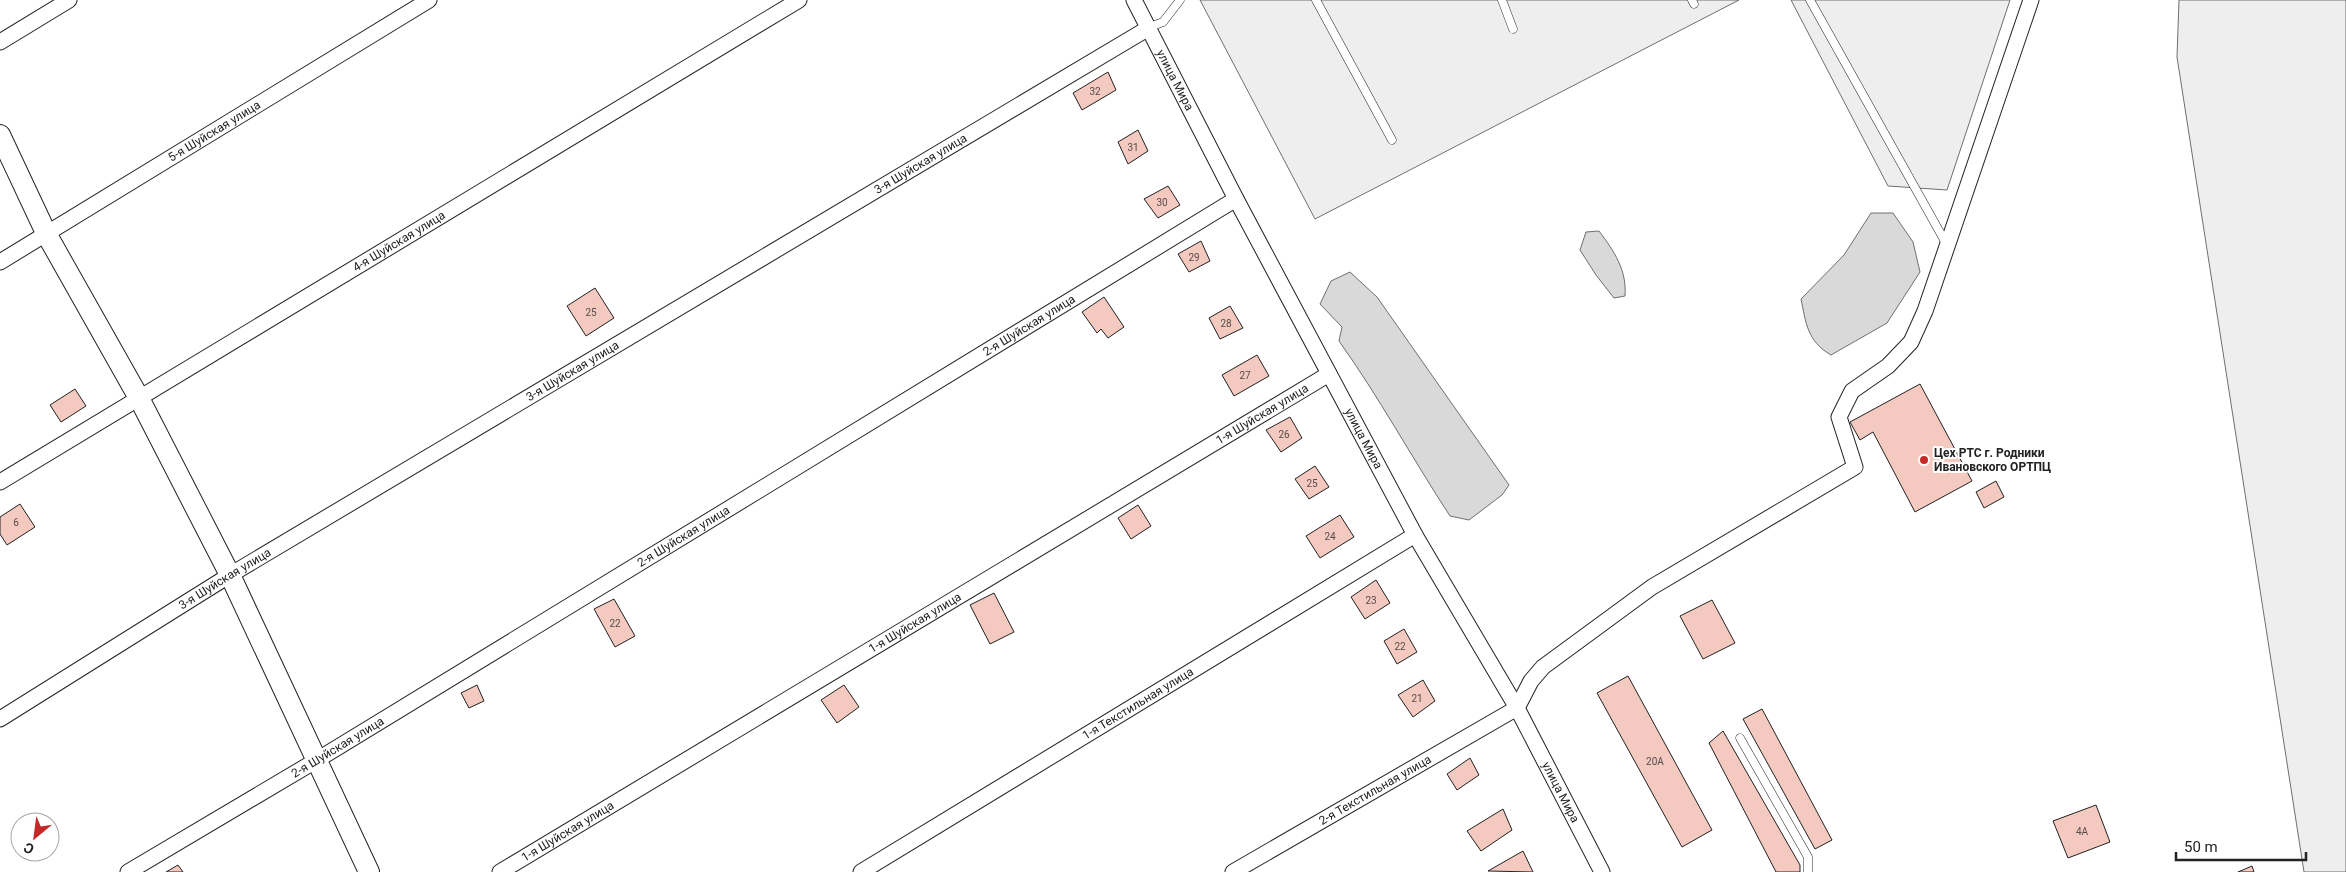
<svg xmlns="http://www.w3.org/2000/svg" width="2346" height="872" viewBox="0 0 2346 872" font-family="Roboto,sans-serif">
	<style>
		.green { fill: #eee; stroke: #6f6f6f }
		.water { fill: #d9d9d9; stroke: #6f6f6f }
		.building { fill: #f3c9c0; stroke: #222 }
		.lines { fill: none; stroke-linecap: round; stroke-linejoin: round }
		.service-casing { stroke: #222; stroke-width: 9 }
		.minor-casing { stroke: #222; stroke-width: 17 }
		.tertiary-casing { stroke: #222; stroke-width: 22 }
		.service { stroke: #fff; stroke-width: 8 }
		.minor { stroke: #fff; stroke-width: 15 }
		.tertiary { stroke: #fff; stroke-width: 20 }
		.poi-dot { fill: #c62828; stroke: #fff; stroke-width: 2 }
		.labels { text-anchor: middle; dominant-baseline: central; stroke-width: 4; stroke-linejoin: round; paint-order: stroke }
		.number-label { font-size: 10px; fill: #564c4a }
		.street-label { font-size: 12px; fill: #222; stroke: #fff }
		.poi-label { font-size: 12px; font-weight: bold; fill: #222; stroke: #fff; text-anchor: start }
	</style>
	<rect width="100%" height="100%" fill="#fff"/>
	<g class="green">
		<polygon points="1200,0 1739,0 1315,219"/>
		<polygon points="1791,0 2010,0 1947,190 1888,186"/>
		<polygon points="2179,0 2346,0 2346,872 2304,872 2177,57"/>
	</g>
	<g class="water">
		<path d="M1871 213H1893L1913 242 1920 272 1887 323 1831 355C1807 341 1806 323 1801 299L1844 255Z"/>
		<path d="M1599 231C1614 251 1627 270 1625 296L1614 298 1596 275 1580 250 1586 232Z"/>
		<path d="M1350 272 1377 297 1509 485 1502 495 1469 520 1450 516C1412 458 1379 397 1339 341L1342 327 1320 304 1331 281Z"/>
	</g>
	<g class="building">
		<polygon points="1108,72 1116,90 1082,110 1073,93"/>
		<polygon points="1138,130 1148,151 1128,164 1118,142"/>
		<polygon points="1168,186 1180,205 1158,218 1144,199"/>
		<polygon points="1201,241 1210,261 1189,272 1178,254"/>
		<polygon points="595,288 614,318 586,336 567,306"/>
		<polygon points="1104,297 1124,327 1108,338 1101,329 1097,333 1082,312"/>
		<polygon points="1230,306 1243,328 1220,339 1209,318"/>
		<polygon points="1257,355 1269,376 1234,396 1222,375"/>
		<polygon points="1920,384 1972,481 1915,512 1873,432 1860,440 1850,422"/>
		<polygon points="75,389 86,406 61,422 50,405"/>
		<polygon points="1290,417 1302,438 1281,452 1266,430"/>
		<polygon points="1315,466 1329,487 1309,499 1295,479"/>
		<polygon points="1996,481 2004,497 1984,508 1976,492"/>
		<polygon points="20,504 35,527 7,545 0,534 0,517"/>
		<polygon points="1138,505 1151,526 1131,539 1118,518"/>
		<polygon points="1340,515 1354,537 1320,558 1306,536"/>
		<polygon points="1376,580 1390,603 1365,619 1351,597"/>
		<polygon points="994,593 1014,632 990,644 970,605"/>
		<polygon points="614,599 635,636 615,647 594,609"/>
		<polygon points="1712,600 1735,643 1703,659 1680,616"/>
		<polygon points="1404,629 1417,652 1397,664 1384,641"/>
		<polygon points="1628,676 1712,830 1682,847 1597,693"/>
		<polygon points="1423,680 1435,701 1413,717 1398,695"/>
		<polygon points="477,685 484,701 469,708 461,693"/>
		<polygon points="844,685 859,707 837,723 821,700"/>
		<polygon points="1762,709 1832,840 1815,849 1743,719"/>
		<polygon points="1723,731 1800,865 1800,872 1776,872 1709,743"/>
		<polygon points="1470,758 1479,775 1457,790 1447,774"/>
		<polygon points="2096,805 2110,842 2068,858 2053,821"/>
		<polygon points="1503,809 1512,830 1481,851 1467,831"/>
		<polygon points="1523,851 1533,872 1488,871"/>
		<polygon points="178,865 183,872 166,872"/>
		<polygon points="2252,866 2254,872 2238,872"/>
	</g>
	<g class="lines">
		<defs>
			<g id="service">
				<polyline points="1316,0 1392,140"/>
				<polyline points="1502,0 1513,29"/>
				<polyline points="1692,0 1694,4"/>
				<polyline points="1810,0 1947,245"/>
				<polyline points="1147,28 1163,22 1180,0"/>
				<polyline points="1740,738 1808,857 1808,872"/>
			</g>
			<g id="minor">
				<path id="s1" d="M1134 0 1236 199 1415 535 1517 708 1602 872"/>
				<polyline points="0,42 69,0"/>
				<path id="s2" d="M0 262 429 0"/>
				<path id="s3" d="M0 482 799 0"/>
				<path id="s4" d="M0 719 230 575 1147 29"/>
				<path id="s5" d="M128 872 317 760 1236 199"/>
				<path id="s6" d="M500 872 1329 374"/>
				<path id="s7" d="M861 872 1415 535"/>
				<path id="s8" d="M1233 872 1517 708 1531 681 1543 667 1652 587 1855 467 1839 417 1852 391 1888 366 1911 342 1925 311 2031 0"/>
			</g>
			<polyline id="tertiary" points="0,135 47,235 139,398 230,575 369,872"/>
		</defs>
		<use href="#service" class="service-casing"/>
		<use href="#minor" class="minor-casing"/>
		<use href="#tertiary" class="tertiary-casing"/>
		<use href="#service" class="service"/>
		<use href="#minor" class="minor"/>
		<use href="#tertiary" class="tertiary"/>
	</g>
	<circle class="poi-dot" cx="1924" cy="460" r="5"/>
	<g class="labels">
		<g class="number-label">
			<text x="1095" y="91">32</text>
			<text x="1133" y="147">31</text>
			<text x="1162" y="202">30</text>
			<text x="1194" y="257">29</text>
			<text x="591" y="312">25</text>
			<text x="1226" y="323">28</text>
			<text x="1245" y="375">27</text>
			<text x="1284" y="434">26</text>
			<text x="1312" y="483">25</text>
			<text x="16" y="522">6</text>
			<text x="1330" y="536">24</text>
			<text x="1371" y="600">23</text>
			<text x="615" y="623">22</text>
			<text x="1400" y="646">22</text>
			<text x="1417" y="698">21</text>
			<text x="1655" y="761">20А</text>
			<text x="2082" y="831">4А</text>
		</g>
		<g class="street-label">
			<text stroke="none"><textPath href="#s1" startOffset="90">улица Мира</textPath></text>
			<text stroke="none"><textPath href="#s2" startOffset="251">5-я Шуйская улица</textPath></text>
			<text stroke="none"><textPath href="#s4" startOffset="1075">3-я Шуйская улица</textPath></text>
			<text stroke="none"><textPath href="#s3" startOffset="466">4-я Шуйская улица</textPath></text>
			<text stroke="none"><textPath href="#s5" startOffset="1054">2-я Шуйская улица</textPath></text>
			<text stroke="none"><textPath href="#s4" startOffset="670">3-я Шуйская улица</textPath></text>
			<text stroke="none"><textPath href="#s6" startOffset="889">1-я Шуйская улица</textPath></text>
			<text stroke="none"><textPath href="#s1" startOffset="495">улица Мира</textPath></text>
			<text stroke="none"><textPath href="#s5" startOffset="649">2-я Шуйская улица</textPath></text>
			<text stroke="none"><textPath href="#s4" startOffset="265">3-я Шуйская улица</textPath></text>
			<text stroke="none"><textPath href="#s6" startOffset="484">1-я Шуйская улица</textPath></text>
			<text stroke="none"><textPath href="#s7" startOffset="324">1-я Текстильная улица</textPath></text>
			<text stroke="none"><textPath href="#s5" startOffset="244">2-я Шуйская улица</textPath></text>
			<text stroke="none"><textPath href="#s8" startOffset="164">2-я Текстильная улица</textPath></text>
			<text stroke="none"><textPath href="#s1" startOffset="900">улица Мира</textPath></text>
			<text stroke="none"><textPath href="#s6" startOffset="79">1-я Шуйская улица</textPath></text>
		</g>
		<g class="poi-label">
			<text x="1934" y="453">Цех РТС г. Родники<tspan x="1934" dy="14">Ивановского ОРТПЦ</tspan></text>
		</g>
	</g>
	<g transform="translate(35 837) rotate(209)"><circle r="24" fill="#ffffff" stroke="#a7a7a7"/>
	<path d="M0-4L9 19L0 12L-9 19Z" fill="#c62828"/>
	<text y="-8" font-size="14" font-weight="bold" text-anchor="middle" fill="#222222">С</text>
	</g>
	<path d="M2176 852v8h130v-8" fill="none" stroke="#222222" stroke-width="2.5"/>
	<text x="2184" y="852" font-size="15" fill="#222222" stroke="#ffffff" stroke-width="4" paint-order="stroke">50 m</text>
</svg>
